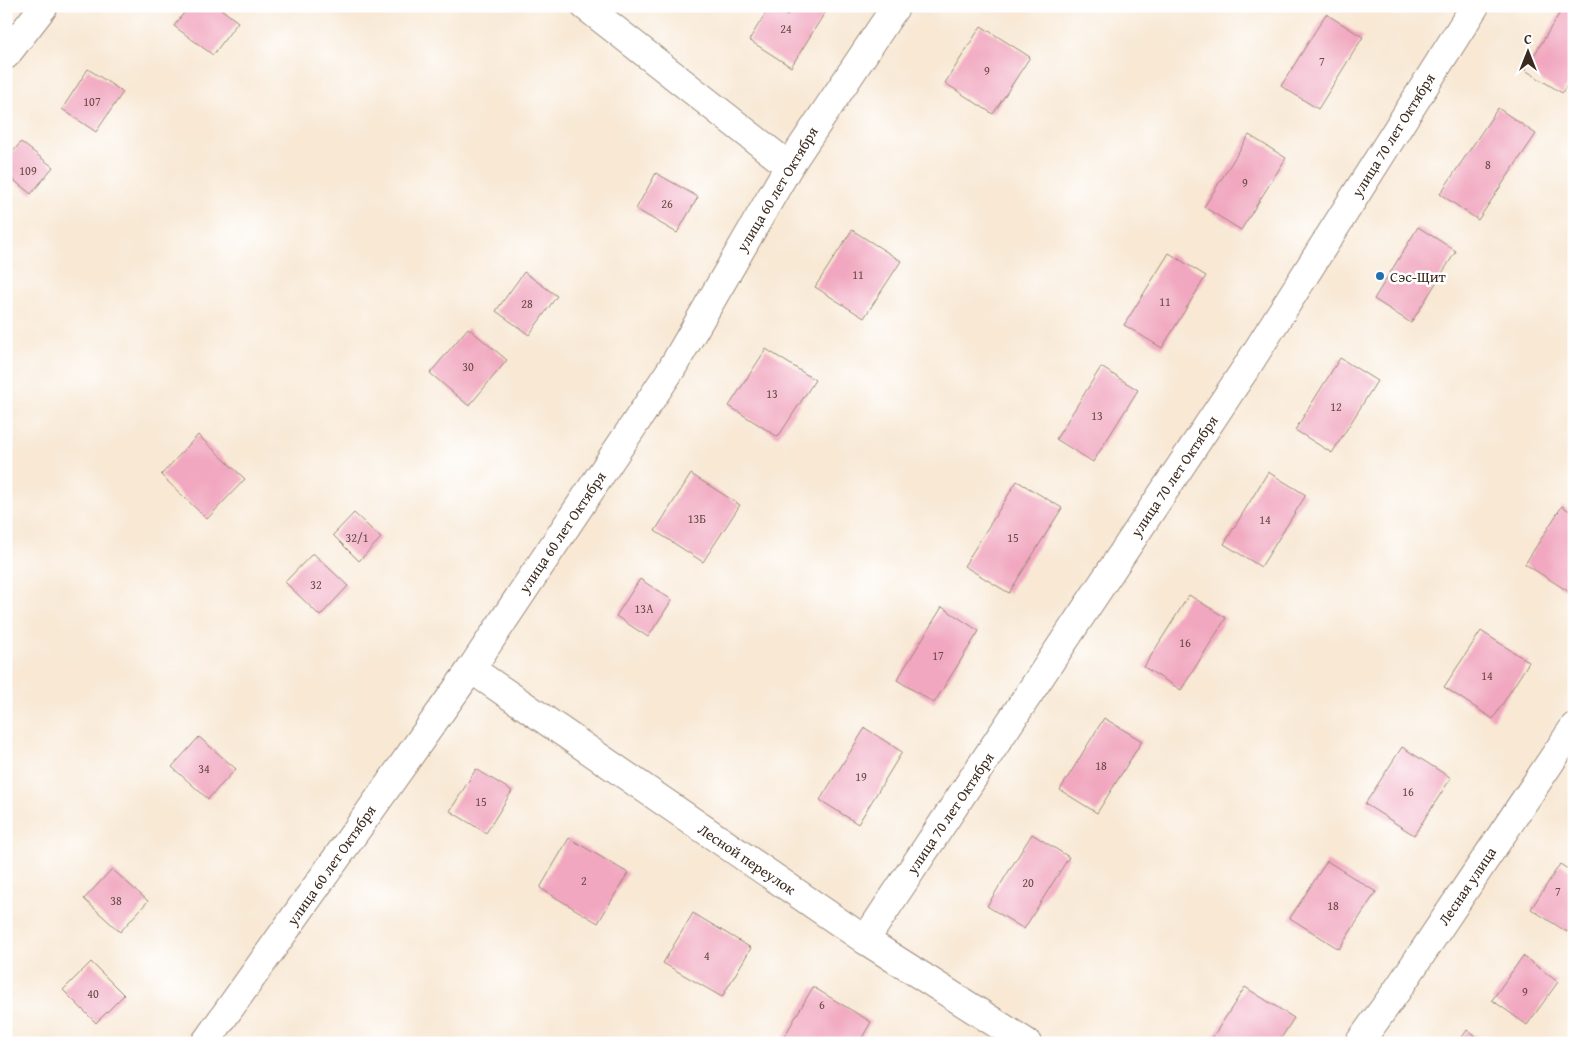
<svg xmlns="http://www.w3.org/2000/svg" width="1580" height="1049" viewBox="0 0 1580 1049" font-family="'Gentium Book Plus',serif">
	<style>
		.building { fill: #f1a7bf }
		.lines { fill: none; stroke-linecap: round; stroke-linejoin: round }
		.minor-casing { stroke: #9a8979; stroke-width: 30 }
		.minor { stroke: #fff; stroke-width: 28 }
		.poi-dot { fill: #1f6fb2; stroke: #fff; stroke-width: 2 }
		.labels { text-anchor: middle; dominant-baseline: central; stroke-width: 5; stroke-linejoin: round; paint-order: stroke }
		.number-label { font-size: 12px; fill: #684946 }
		.street-label { font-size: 15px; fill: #3b2a1e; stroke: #fff }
		.poi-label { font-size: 15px; fill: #3b2a1e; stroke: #fff; text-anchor: start }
	</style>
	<rect width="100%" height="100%" fill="#fff"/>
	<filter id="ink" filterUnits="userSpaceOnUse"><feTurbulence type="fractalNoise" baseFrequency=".02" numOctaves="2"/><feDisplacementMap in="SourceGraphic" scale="10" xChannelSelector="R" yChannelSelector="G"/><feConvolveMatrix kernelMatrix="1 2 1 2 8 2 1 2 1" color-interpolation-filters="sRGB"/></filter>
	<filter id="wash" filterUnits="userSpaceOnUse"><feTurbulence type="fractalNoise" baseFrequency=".0096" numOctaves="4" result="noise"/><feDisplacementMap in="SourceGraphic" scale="20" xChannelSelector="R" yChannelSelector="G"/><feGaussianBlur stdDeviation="1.12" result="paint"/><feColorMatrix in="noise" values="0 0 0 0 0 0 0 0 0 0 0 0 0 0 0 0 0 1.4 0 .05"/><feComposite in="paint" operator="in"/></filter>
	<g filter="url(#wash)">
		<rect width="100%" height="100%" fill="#f8e8d4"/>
		<g id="blocks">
			<g class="building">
				<polygon points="189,6 217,6 238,22 213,55 174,26"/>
				<polygon points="770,6 787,16 793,6 829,6 791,67 749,40"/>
				<polygon points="1564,6 1574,6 1574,74 1562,93 1525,70"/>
				<polygon points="1326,14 1363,37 1318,109 1281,86"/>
				<polygon points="981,26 1030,57 993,114 945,83"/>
				<polygon points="88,69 123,92 96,132 62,109"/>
				<polygon points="1498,108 1536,134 1478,220 1440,194"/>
				<polygon points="1249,135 1286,158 1241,230 1204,207"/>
				<polygon points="21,142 53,167 31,194 6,174 6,160"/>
				<polygon points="656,173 698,197 677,233 636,209"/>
				<polygon points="1418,227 1456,251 1411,323 1374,299"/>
				<polygon points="852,230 901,261 864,318 815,287"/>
				<polygon points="1169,253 1206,276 1162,348 1124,325"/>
				<polygon points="524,272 557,296 529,335 496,311"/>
				<polygon points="468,328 507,360 469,406 430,373"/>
				<polygon points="766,349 815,380 778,437 729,406"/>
				<polygon points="1340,358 1377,381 1332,453 1295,430"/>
				<polygon points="1101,367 1138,390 1093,462 1056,439"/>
				<polygon points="198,435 245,479 207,519 161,475"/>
				<polygon points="1268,472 1306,495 1261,567 1224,544"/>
				<polygon points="691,474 740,505 703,562 655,531"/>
				<polygon points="1017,481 1062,508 1009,593 964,566"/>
				<polygon points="1562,506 1574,514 1574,595 1525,564"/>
				<polygon points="354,513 381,538 359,561 333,535"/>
				<polygon points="313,553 348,586 320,616 285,582"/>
				<polygon points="640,579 672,600 648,637 616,616"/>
				<polygon points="1189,595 1226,618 1181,690 1144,667"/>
				<polygon points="942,607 979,631 934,703 897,680"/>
				<polygon points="1481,631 1529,662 1493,719 1444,687"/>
				<polygon points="1104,718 1142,741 1097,813 1060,790"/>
				<polygon points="865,728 902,752 858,824 820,800"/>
				<polygon points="199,737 236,769 208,799 172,767"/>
				<polygon points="1402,747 1451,778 1414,835 1365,804"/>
				<polygon points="476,769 512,791 486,833 450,811"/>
				<polygon points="1032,834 1069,857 1024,929 987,906"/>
				<polygon points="569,838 628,873 598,923 540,888"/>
				<polygon points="1327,861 1376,892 1339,949 1290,918"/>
				<polygon points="1560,864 1574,873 1574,922 1567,932 1531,909"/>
				<polygon points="112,869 148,901 120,932 84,899"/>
				<polygon points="693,913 751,948 722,997 663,963"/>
				<polygon points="1523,956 1558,982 1527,1025 1492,1000"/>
				<polygon points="91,962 124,995 96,1023 63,990"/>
				<polygon points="813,987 871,1022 859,1043 794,1043 784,1037"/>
				<polygon points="1245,987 1294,1018 1278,1043 1209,1043"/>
				<polygon points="1467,1030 1484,1043 1458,1043"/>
			</g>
		</g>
	</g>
	<g filter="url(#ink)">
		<use href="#blocks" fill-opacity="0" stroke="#9a8979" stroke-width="1"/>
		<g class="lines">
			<defs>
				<g id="minor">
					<polyline points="585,6 789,166"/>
					<polyline points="6,55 44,6"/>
					<polyline points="471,669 865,940 1027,1043"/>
					<polyline points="865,940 1248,365 1475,6"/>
					<polyline points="205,1043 471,669 672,368 789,166 896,6"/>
					<polyline points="1359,1043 1398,989 1574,727"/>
				</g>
			</defs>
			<use href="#minor" class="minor-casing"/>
			<use href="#minor" class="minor"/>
		</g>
	</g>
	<circle class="poi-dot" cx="1380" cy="276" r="5"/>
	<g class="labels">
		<g class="number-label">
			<text x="786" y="28">24</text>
			<text x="1322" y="61">7</text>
			<text x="987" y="70">9</text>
			<text x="92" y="101">107</text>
			<text x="1488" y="164">8</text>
			<text x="28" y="170">109</text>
			<text x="1245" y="182">9</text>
			<text x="667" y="203">26</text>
			<text x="858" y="274">11</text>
			<text x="1165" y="301">11</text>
			<text x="527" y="303">28</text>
			<text x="468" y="366">30</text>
			<text x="772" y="393">13</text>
			<text x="1336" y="406">12</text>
			<text x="1097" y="415">13</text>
			<text x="697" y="518">13Б</text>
			<text x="1265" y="519">14</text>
			<text x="357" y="537">32/1</text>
			<text x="1013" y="537">15</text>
			<text x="316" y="584">32</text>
			<text x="644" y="608">13А</text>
			<text x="1185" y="642">16</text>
			<text x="938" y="655">17</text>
			<text x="1487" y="675">14</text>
			<text x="1101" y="765">18</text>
			<text x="204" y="768">34</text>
			<text x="861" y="776">19</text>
			<text x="1408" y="791">16</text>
			<text x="481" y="801">15</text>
			<text x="584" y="880">2</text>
			<text x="1028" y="882">20</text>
			<text x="1558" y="891">7</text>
			<text x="116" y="900">38</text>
			<text x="1333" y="905">18</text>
			<text x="707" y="955">4</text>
			<text x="1525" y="991">9</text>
			<text x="93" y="993">40</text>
			<text x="822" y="1004">6</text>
		</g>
		<g class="street-label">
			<text transform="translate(1393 135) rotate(-58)">улица 70 лет Октября</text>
			<text transform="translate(777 189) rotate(-59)">улица 60 лет Октября</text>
			<text transform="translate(1174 476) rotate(-56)">улица 70 лет Октября</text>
			<text transform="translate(562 532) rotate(-56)">улица 60 лет Октября</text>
			<text transform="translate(950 813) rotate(-56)">улица 70 лет Октября</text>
			<text transform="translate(747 859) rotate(34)">Лесной переулок</text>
			<text transform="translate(331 865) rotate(-55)">улица 60 лет Октября</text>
			<text transform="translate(1467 886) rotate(-56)">Лесная улица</text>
		</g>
		<g class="poi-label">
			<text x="1390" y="276">Сэс-Щит</text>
		</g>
	</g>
	<rect width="1580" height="1049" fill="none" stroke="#fff" stroke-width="25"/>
	<g transform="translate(1528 52)" stroke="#ffffff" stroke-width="4" paint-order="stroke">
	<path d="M0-4L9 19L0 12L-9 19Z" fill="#3b2a1e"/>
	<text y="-8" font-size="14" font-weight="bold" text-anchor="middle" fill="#3b2a1e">С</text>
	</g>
</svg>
